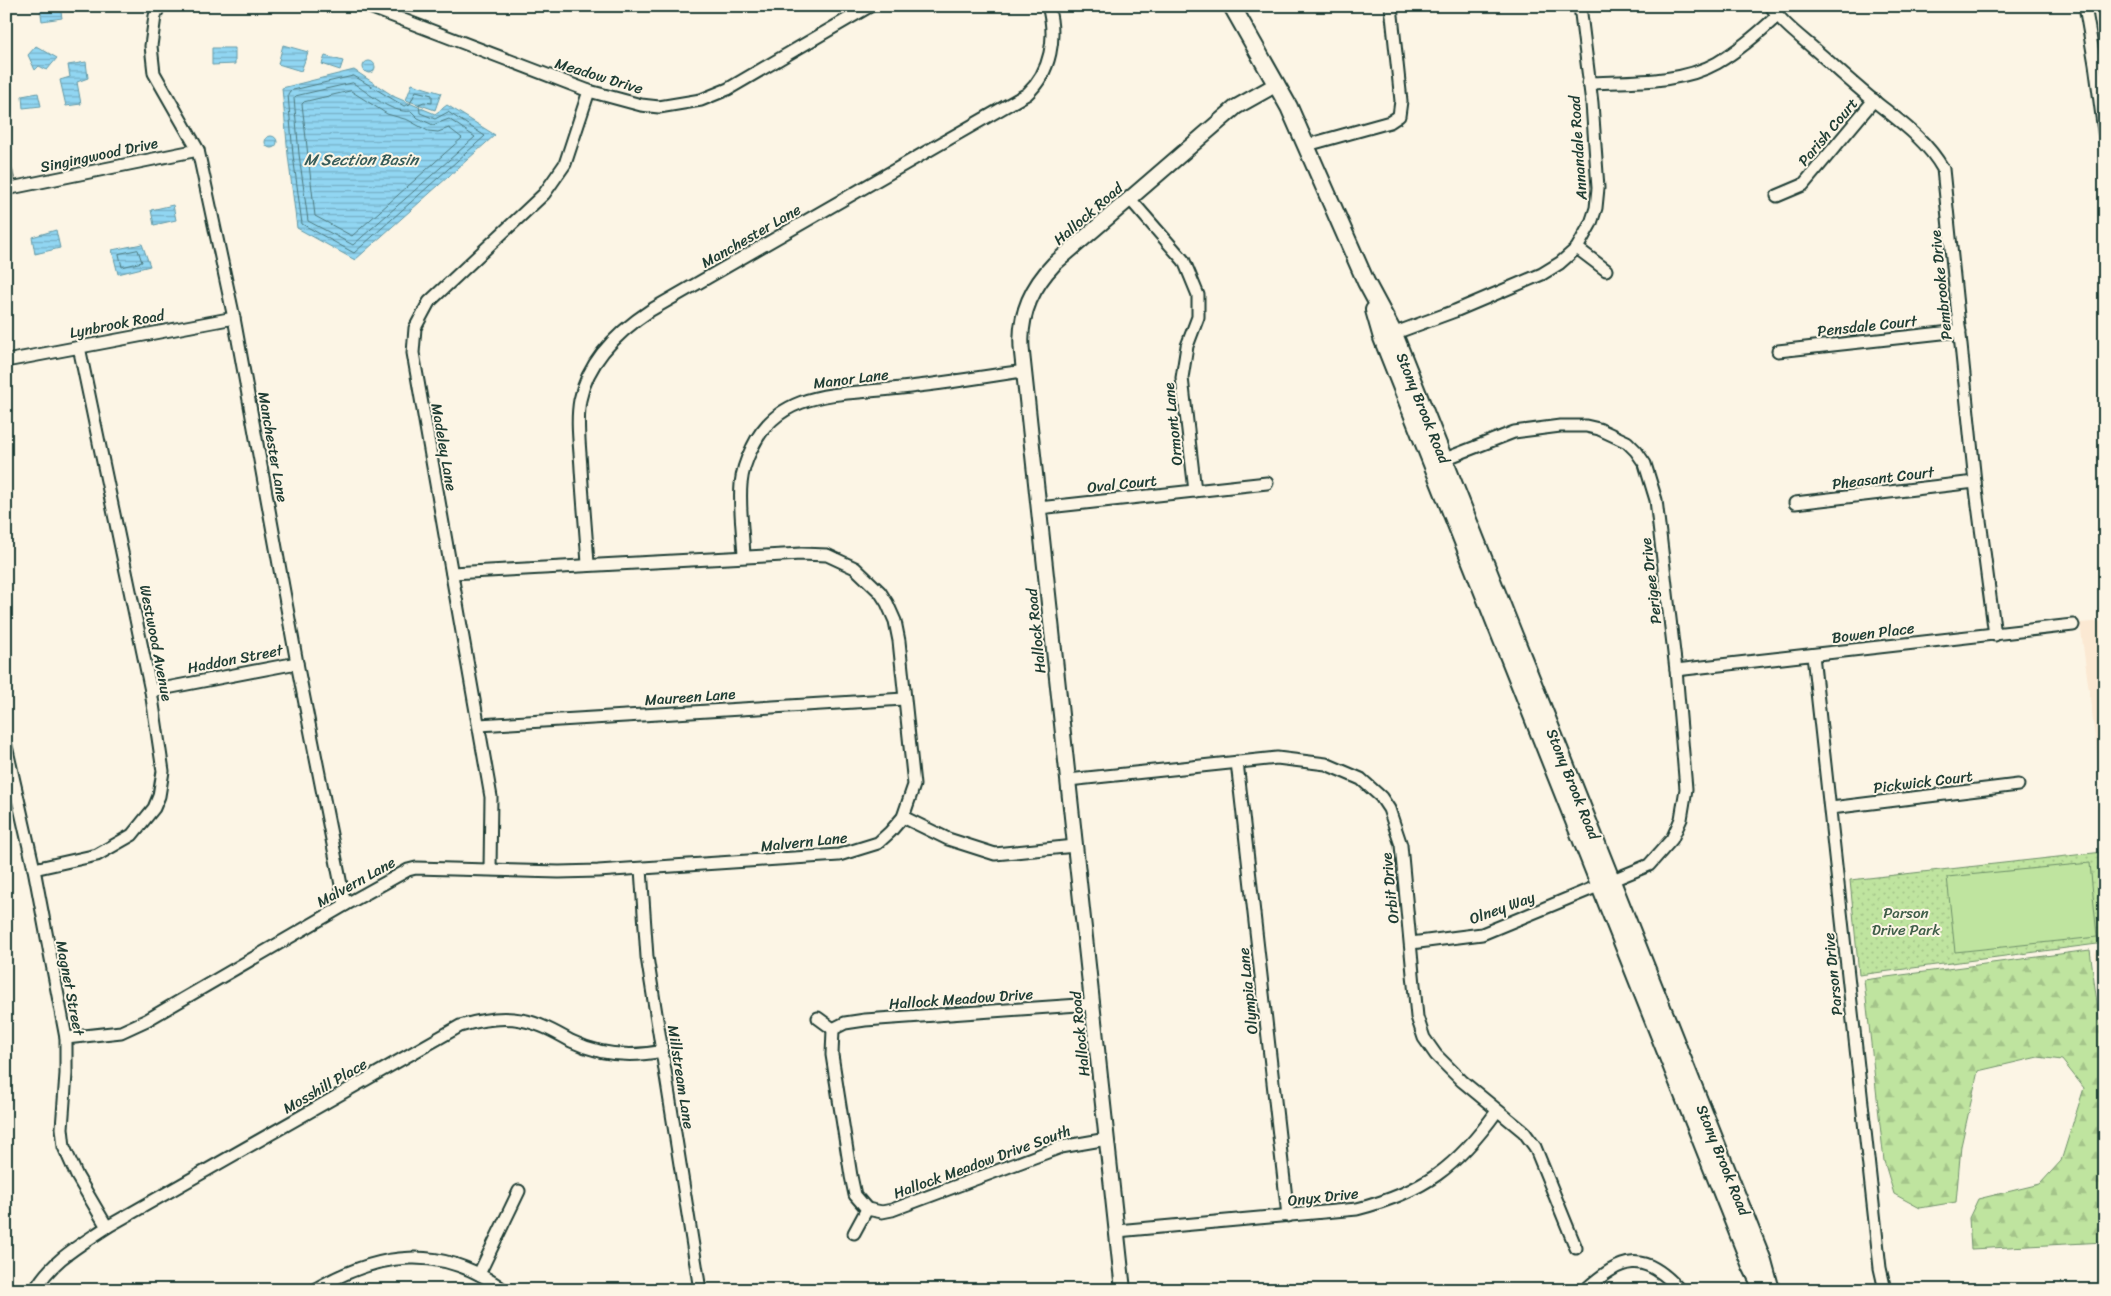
<svg xmlns="http://www.w3.org/2000/svg" width="2111" height="1296" viewBox="0 0 2111 1296" font-family="Sriracha,sans-serif">
	<style>
		.built { fill: #fbe9d3 }
		.green { fill: url(#green-dots); stroke: #6f906a }
		.forest { fill: url(#forest-firs); stroke: #6f906a }
		.pitch { fill: #bfe49f; stroke: #6f906a }
		.water { fill: url(#water-rules); stroke: #6399a6 }
		.lines { fill: none; stroke-linecap: round; stroke-linejoin: round }
		.shore { stroke: #4d7a80; stroke-width: 1 }
		.minor-casing { stroke: #1f3d34; stroke-width: 15 }
		.tertiary-casing { stroke: #1f3d34; stroke-width: 18 }
		.secondary-casing { stroke: #1f3d34; stroke-width: 20 }
		.minor { stroke: #fcf5e5; stroke-width: 11 }
		.tertiary { stroke: #fcf5e5; stroke-width: 14 }
		.secondary { stroke: #fcf5e5; stroke-width: 16 }
		.labels { text-anchor: middle; dominant-baseline: central; stroke-width: 4; stroke-linejoin: round; paint-order: stroke }
		.street-label { font-size: 15px; fill: #1f3d34; stroke: #fcf5e5 }
		.park-label { font-size: 15px; fill: #3f5e49; stroke: #fcf5e5 }
		.water-label { font-size: 16px; font-style: italic; fill: #365c5a; stroke: #fcf5e5 }
	</style>
	<defs>
		<pattern id="green-dots" width="8" height="8" patternUnits="userSpaceOnUse" patternTransform="scale(1.25)"><rect width="8" height="8" fill="#bfe49f"/><path d="M2 2h.1M6 6h.1" fill="none" stroke="#a4c48a" stroke-width="1.8" stroke-linecap="round"/></pattern>
		<pattern id="forest-firs" width="22" height="20" patternUnits="userSpaceOnUse" patternTransform="scale(1.25)"><rect width="22" height="20" fill="#bfe49f"/><path d="M5 1l3.5 6h-7zM16 11l3.5 6h-7z" fill="#a4c48a"/></pattern>
		<pattern id="water-rules" width="6" height="5" patternUnits="userSpaceOnUse" patternTransform="scale(1.25)"><rect width="6" height="5" fill="#91d6f2"/><path d="M0 2.5h6" fill="none" stroke="#76afc5"/></pattern>
	</defs>
	<rect width="100%" height="100%" fill="#fcf5e5"/>
	<filter id="ink" filterUnits="userSpaceOnUse"><feTurbulence type="fractalNoise" baseFrequency=".02" numOctaves="2"/><feDisplacementMap in="SourceGraphic" scale="10" xChannelSelector="R" yChannelSelector="G"/><feConvolveMatrix kernelMatrix="1 2 1 2 8 2 1 2 1" color-interpolation-filters="sRGB"/></filter>
	<g filter="url(#ink)">
		<g class="built">
			<polygon points="2105,621 2105,812 2080,623"/>
			<polygon points="2105,948 2105,1048 2095,953"/>
		</g>
		<polygon class="green" points="2103,852 2105,943 1859,975 1850,880"/>
		<polygon class="forest" points="2090,950 2105,1063 2105,1242 1971,1249 1969,1218 1978,1199 2040,1184 2061,1161 2084,1088 2062,1060 2038,1057 1978,1071 1961,1146 1956,1202 1920,1208 1894,1194 1884,1161 1864,980"/>
		<polygon class="pitch" points="2090,863 2097,937 1955,952 1947,877"/>
		<g class="water">
			<polygon points="40,6 60,6 62,18 42,21"/>
			<polygon points="283,45 308,52 301,71 278,64"/>
			<polygon points="36,46 57,58 47,70 39,66 35,70 28,55"/>
			<polygon points="212,48 235,48 235,64 212,65"/>
			<polygon points="325,56 343,61 340,70 322,64"/>
			<circle cx="369" cy="67" r="6"/>
			<polygon points="86,62 88,78 77,82 81,104 66,106 60,80 70,77 68,65"/>
			<polygon points="354,70 395,97 435,114 447,105 495,135 355,260 297,228 288,155 282,88"/>
			<polygon points="412,84 441,93 435,110 406,100"/>
			<polygon points="38,93 41,106 23,108 22,96"/>
			<circle cx="271" cy="142" r="6"/>
			<polygon points="173,205 176,220 154,225 151,210"/>
			<polygon points="56,230 60,248 35,254 32,237"/>
			<polygon points="142,244 150,266 118,274 112,250"/>
		</g>
		<g class="lines">
			<g class="shore">
				<polygon points="354,76 404,106 410,104 416,91 432,95 432,103 424,102 419,104 420,113 435,119 448,112 485,136 354,253 302,224 293,155 288,94 290,91"/>
				<path d="M353 83C369 93 391 114 411 111L418 118 433 125 449 119 475 137 353 245 308 221 299 154 294 98 296 96Z"/>
				<polygon points="351,91 387,114 408,120 428,131 438,132 449,128 462,138 352,236 315,216 302,104 304,102"/>
				<polygon points="138,250 142,262 122,267 119,254"/>
			</g>
			<defs>
				<g id="minor">
					<polyline points="159,6 155,16 151,46 154,73 198,150 234,318 297,663 345,905"/>
					<polyline points="367,6 589,91 641,105 659,107 701,100 728,89 870,6"/>
					<path d="M1771 6C1781 22 1797 34 1812 47 1832 64 1852 83 1873 100 1899 121 1926 139 1943 169L1975 482 1995 635"/>
					<polyline points="2085,6 2095,64 2105,139"/>
					<path d="M1588 83C1629 81 1680 84 1717 63 1739 50 1759 33 1777 16"/>
					<polyline points="1307,145 1390,122 1399,116 1401,101 1391,6"/>
					<polyline points="6,173 9,189"/>
					<polyline points="6,189 198,150"/>
					<polyline points="1777,196 1803,185 1874,100"/>
					<polyline points="1130,199 1184,261 1198,295 1198,317 1187,346 1182,378 1195,491"/>
					<polyline points="1577,248 1606,270"/>
					<polyline points="1387,336 1455,311 1542,274 1560,263 1577,248 1591,223 1596,208 1598,188 1592,103 1580,6"/>
					<polyline points="1778,351 1960,331"/>
					<polyline points="6,361 234,318"/>
					<polyline points="1795,503 1975,482"/>
					<polyline points="1039,508 1267,483"/>
					<path d="M744 556C743 533 739 507 741 484 742 472 747 458 752 448 779 390 838 395 891 389 936 385 980 377 1024 371"/>
					<path d="M588 564C586 532 583 501 581 469 580 447 576 422 580 400 588 360 619 331 651 310L1027 94C1051 72 1057 37 1048 6"/>
					<polyline points="1813,655 1880,1268 1885,1290"/>
					<polyline points="1676,670 2073,625"/>
					<polyline points="151,691 297,663"/>
					<polyline points="479,725 904,699"/>
					<polyline points="6,746 34,869 66,1038 66,1074 62,1128 64,1147 77,1176 107,1227"/>
					<polyline points="1237,762 1288,1216"/>
					<polyline points="1068,780 1277,758 1326,764 1361,779 1381,797 1389,809 1401,845 1417,1017 1424,1038 1436,1055 1462,1081 1524,1132 1535,1147 1576,1248"/>
					<polyline points="1831,808 2018,785"/>
					<polyline points="903,817 948,839 995,854 1075,846"/>
					<polyline points="34,869 97,855 132,835 154,808 159,796 163,771 151,691 79,347"/>
					<polyline points="490,869 491,797 413,353 415,328 429,302 544,194 565,164 589,91"/>
					<polyline points="641,869 647,957 700,1290"/>
					<polyline points="1411,943 1482,934 1649,865 1672,839 1681,819 1686,789 1676,670 1656,500 1645,464 1636,451 1627,442 1599,429 1586,426 1560,426 1514,432 1437,462"/>
					<polyline points="818,1018 833,1029"/>
					<polyline points="833,1029 845,1023 865,1020 1093,1004"/>
					<polyline points="833,1029 832,1055 851,1176 855,1195 867,1209"/>
					<polyline points="66,1038 121,1032 147,1020 345,905 408,870 416,868 559,872 598,871 839,855 878,843 890,832 903,817 914,785 899,641 895,621 887,603 880,592 855,568 827,555 801,554 452,573"/>
					<polyline points="867,1209 882,1212 892,1210 1061,1147 1107,1139"/>
					<path d="M1117 1231 1357 1209C1424 1192 1457 1167 1497 1111"/>
					<polyline points="854,1233 867,1209"/>
					<polyline points="479,1274 519,1191"/>
					<path d="M35 1290C52 1260 79 1246 107 1227L460 1026C480 1020 500 1016 521 1020 539 1023 555 1032 571 1041 600 1055 630 1058 662 1051"/>
					<path d="M314 1290C378 1252 441 1243 504 1290"/>
					<path d="M1585 1290C1622 1257 1643 1250 1680 1290"/>
				</g>
				<path id="tertiary" d="M1123 1290 1022 353C1018 318 1030 289 1054 264L1236 107 1277 84"/>
				<g id="secondary">
					<polyline points="1232,6 1289,107 1366,282 1394,334 1763,1261 1771,1290"/>
					<polyline points="1374,310 1382,338 1432,464 1751,1266 1763,1290"/>
				</g>
			</defs>
			<use href="#minor" class="minor-casing"/>
			<use href="#tertiary" class="tertiary-casing"/>
			<use href="#secondary" class="secondary-casing"/>
			<use href="#minor" class="minor"/>
			<use href="#tertiary" class="tertiary"/>
			<use href="#secondary" class="secondary"/>
		</g>
	</g>
	<g class="labels">
		<g class="street-label">
			<text transform="translate(599 76) rotate(17)">Meadow Drive</text>
			<text transform="translate(1828 132) rotate(-50)">Parish Court</text>
			<text transform="translate(1578 148) rotate(-94)">Annandale Road</text>
			<text transform="translate(99 155) rotate(-12)">Singingwood Drive</text>
			<text transform="translate(1088 214) rotate(-41)">Hallock Road</text>
			<text transform="translate(751 236) rotate(-30)">Manchester Lane</text>
			<text transform="translate(1941 285) rotate(-96)">Pembrooke Drive</text>
			<text transform="translate(117 324) rotate(-11)">Lynbrook Road</text>
			<text transform="translate(1867 326) rotate(-6)">Pensdale Court</text>
			<text transform="translate(851 379) rotate(-7)">Manor Lane</text>
			<text transform="translate(1423 408) rotate(68)">Stony Brook Road</text>
			<text transform="translate(1173 424) rotate(-96)">Ormont Lane</text>
			<text transform="translate(273 447) rotate(80)">Manchester Lane</text>
			<text transform="translate(444 447) rotate(80)">Madeley Lane</text>
			<text transform="translate(1883 478) rotate(-7)">Pheasant Court</text>
			<text transform="translate(1122 484) rotate(-6)">Oval Court</text>
			<text transform="translate(1651 581) rotate(-97)">Perigee Drive</text>
			<text transform="translate(1036 631) rotate(-96)">Hallock Road</text>
			<text transform="translate(1873 633) rotate(-7)">Bowen Place</text>
			<text transform="translate(156 643) rotate(79)">Westwood Avenue</text>
			<text transform="translate(235 659) rotate(-11)">Haddon Street</text>
			<text transform="translate(690 697) rotate(-4)">Maureen Lane</text>
			<text transform="translate(1923 782) rotate(-7)">Pickwick Court</text>
			<text transform="translate(1573 784) rotate(68)">Stony Brook Road</text>
			<text transform="translate(804 842) rotate(-6)">Malvern Lane</text>
			<text transform="translate(356 882) rotate(-29)">Malvern Lane</text>
			<text transform="translate(1390 888) rotate(-96)">Orbit Drive</text>
			<text transform="translate(1502 908) rotate(-20)">Olney Way</text>
			<text transform="translate(1833 974) rotate(-96)">Parson Drive</text>
			<text transform="translate(70 988) rotate(79)">Magnet Street</text>
			<text transform="translate(1248 991) rotate(-96)">Olympia Lane</text>
			<text transform="translate(961 999) rotate(-4)">Hallock Meadow Drive</text>
			<text transform="translate(1080 1034) rotate(-96)">Hallock Road</text>
			<text transform="translate(681 1077) rotate(81)">Millstream Lane</text>
			<text transform="translate(325 1086) rotate(-30)">Mosshill Place</text>
			<text transform="translate(1723 1160) rotate(68)">Stony Brook Road</text>
			<text transform="translate(982 1162) rotate(-20)">Hallock Meadow Drive South</text>
			<text transform="translate(1323 1197) rotate(-6)">Onyx Drive</text>
		</g>
		<g class="park-label">
			<text x="1906" y="913">Parson<tspan x="1906" dy="17">Drive Park</tspan></text>
		</g>
		<g class="water-label">
			<text x="361" y="159">M Section Basin</text>
		</g>
	</g>
	<rect width="2111" height="1296" fill="none" stroke="#fcf5e5" stroke-width="25"/>
	<rect x="12" y="12" width="2086" height="1271" fill="none" stroke="#1f3d34" stroke-width="2" filter="url(#ink)"/>
</svg>
